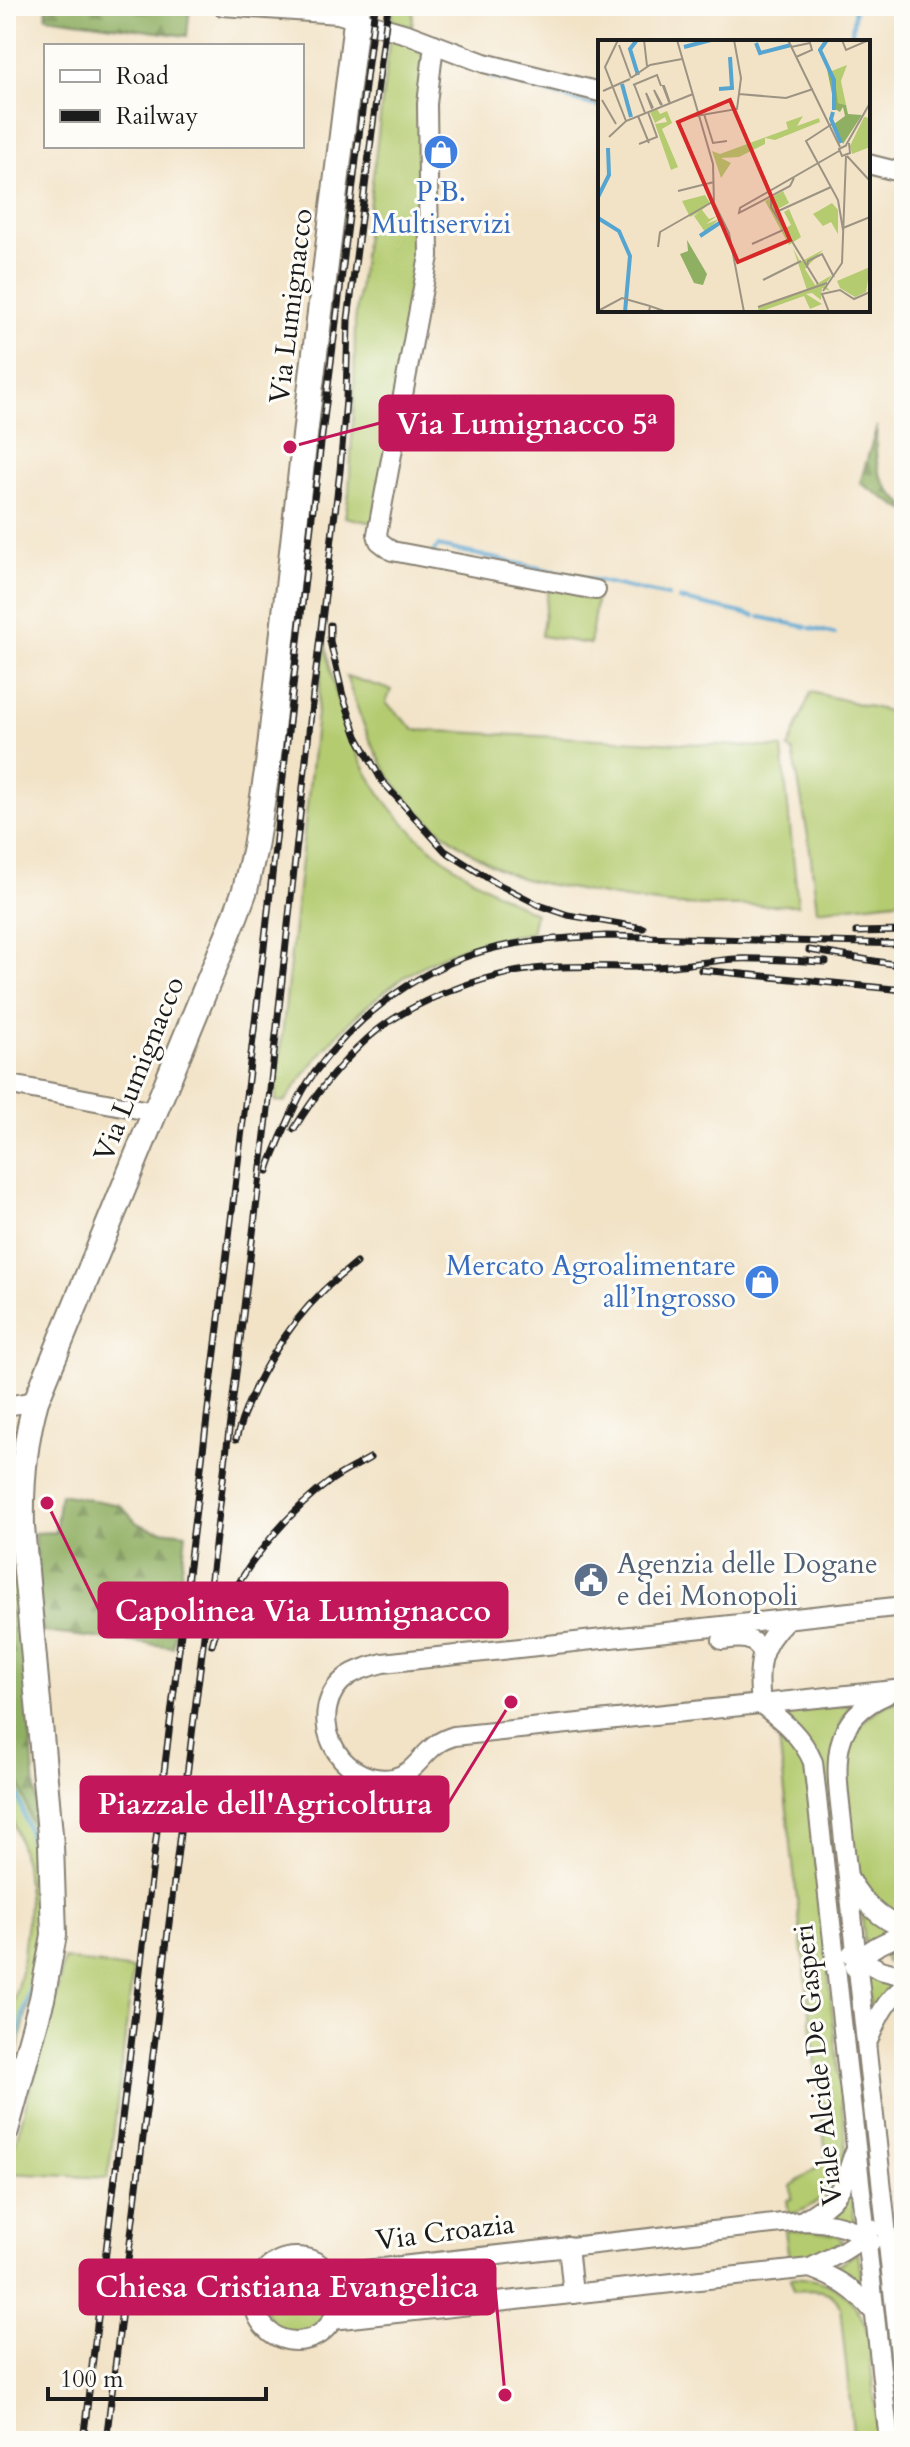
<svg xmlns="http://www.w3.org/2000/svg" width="910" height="2447" viewBox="0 0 910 2447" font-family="Cardo,serif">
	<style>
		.grass { fill: #b4cb70; stroke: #687446; stroke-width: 2 }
		.forest { fill: url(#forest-firs); stroke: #56663f; stroke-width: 2 }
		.garden { fill: url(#garden-furrows); stroke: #687446; stroke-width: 2 }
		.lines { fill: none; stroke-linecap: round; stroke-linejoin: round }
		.stream { stroke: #56a5d0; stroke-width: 4 }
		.minor-casing { stroke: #878072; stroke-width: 22 }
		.major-casing { stroke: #878072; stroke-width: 28 }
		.minor { stroke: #fff; stroke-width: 18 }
		.major { stroke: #fff; stroke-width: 24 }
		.rail-casing { stroke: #1c1c1c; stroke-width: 7 }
		.rail { stroke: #fdfcf7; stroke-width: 4; stroke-dasharray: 12; stroke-linecap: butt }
		.labels { text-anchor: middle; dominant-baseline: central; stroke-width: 6; stroke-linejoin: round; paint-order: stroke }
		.shop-label { font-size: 28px; fill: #366cbe; stroke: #fdfcf7 }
		.street-label { font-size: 28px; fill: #1c1c1c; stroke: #fdfcf7 }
		.service-label { font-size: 28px; fill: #4e5e75; stroke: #fdfcf7; text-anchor: start }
		.inset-river { fill: none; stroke: #56a5d0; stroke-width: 4 }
		.inset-road { fill: none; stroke: #9c9383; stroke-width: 2 }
		.view { fill: #d62828; fill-opacity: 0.15; stroke: #d62828; stroke-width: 4 }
		.inset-edge { fill: none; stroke: #1c1c1c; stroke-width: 4 }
		.leader { fill: none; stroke: #c2185b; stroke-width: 3 }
		.callout-dot { fill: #c2185b; stroke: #fdfcf7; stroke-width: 3 }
		.callout { fill: #c2185b; stroke: #c2185b; stroke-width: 3 }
		.callout-label { font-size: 30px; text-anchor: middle; font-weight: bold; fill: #fff }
	</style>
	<defs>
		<pattern id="forest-firs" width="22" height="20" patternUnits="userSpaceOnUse" patternTransform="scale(2)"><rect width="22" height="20" fill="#8faf62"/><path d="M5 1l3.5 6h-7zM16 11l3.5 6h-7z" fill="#748e50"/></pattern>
		<pattern id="garden-furrows" width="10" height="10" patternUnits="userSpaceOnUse" patternTransform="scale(2)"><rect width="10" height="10" fill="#b4cb70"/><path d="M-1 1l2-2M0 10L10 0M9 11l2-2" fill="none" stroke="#9aae60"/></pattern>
	</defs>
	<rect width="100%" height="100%" fill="#fdfcf7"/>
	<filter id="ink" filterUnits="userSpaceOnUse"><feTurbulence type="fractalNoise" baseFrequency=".0125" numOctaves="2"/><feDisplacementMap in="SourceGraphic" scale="16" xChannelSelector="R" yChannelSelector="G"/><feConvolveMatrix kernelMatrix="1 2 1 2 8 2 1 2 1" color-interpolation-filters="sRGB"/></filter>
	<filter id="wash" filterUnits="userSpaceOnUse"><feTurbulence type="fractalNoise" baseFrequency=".006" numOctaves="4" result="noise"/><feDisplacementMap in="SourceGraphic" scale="32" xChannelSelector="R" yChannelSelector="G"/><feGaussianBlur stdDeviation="1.8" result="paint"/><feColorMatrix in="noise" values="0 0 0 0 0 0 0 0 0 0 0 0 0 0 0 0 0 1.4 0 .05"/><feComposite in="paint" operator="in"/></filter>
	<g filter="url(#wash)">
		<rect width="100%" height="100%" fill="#f2e3c7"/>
		<g class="grass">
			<polygon points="393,6 414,6 412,27 392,21"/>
			<polygon points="390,36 416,46 424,58 423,241 373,523 345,517 349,493 354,401 355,322"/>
			<polygon points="549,586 597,595 590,644 541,636"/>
			<path d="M325 639C347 785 406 849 535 913L531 933C519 935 507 936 495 939 404 957 334 1028 285 1102L275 1101Z"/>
			<path d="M346 676 391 690 386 703 415 730 782 748 798 905C758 905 716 907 676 905 641 902 607 896 573 889 552 885 528 882 508 873 466 854 416 815 390 777 370 746 358 711 346 676Z"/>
			<polygon points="811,692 904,715 904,900 817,910 809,842 793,751 788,749"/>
			<path d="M897 1700H904V1918C885 1911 868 1897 859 1879 851 1862 843 1761 849 1745 859 1721 874 1710 897 1700Z"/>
			<polygon points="855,1704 840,1723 849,1942 839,1929 820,1761 782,1710"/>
			<path d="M778 1731C793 1742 802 1755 807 1774L846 2142C843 2178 825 2205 789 2215L787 2200 792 2199 791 2186 823 2163 826 2155Z"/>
			<polygon points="6,1735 40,1854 46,1928 6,2103 6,2033 21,1971 29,1904 25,1864 6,1795"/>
			<polygon points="861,1907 893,1931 865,1947"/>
			<polygon points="904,1944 904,1968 886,1962 884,1955"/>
			<polygon points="64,1959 133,1970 108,2178 7,2173 57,1992"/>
			<polygon points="867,1972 899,1983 871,2012"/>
			<polygon points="854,1980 877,2208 871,2218 846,1992"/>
			<polygon points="851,2187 855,2228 823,2218 840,2204"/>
			<polygon points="809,2230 837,2235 843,2241 819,2255 789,2259 785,2231"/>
			<polygon points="858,2251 863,2292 829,2268 839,2264"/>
			<polygon points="875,2258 883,2266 903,2441 895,2441"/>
			<circle cx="296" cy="2300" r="32"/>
			<path d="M791 2277C830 2278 861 2297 868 2337L879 2441H854L840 2307C832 2286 812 2290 793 2291Z"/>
		</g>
		<g class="forest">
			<polygon points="47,6 190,6 187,36 46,17"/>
			<path d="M877 426C874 460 875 481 904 504V510L860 483Z"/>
			<polygon points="60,1494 120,1505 137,1523 152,1529 186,1533 173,1647 43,1632 34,1533 55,1532"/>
			<polygon points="21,1610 40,1854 6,1735 6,1612"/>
		</g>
		<polygon class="garden" points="6,1527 15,1527 21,1610 6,1612"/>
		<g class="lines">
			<g class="stream">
				<polyline points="851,42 855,6"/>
				<polyline points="490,77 600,107"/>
				<polyline points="434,551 438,546 668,596"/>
				<polyline points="679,599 755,616"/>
				<polyline points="760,617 806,627"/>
				<polyline points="810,628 835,634"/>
				<polyline points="904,649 904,648"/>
				<path d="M6 1751C15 1789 29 1827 36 1865 49 1938 25 2007 6 2077"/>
			</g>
		</g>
	</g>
	<g filter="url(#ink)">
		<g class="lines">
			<defs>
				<g id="minor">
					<polyline points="223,6 338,14 410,35 484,63 600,92"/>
					<polyline points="434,44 427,104 429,256 377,534 379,541 392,551 596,590"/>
					<polyline points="868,164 904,173"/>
					<polyline points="6,1084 154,1112"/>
					<polyline points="6,1406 36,1401"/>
					<path d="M904 1606 383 1663C372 1666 358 1669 348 1676 301 1710 337 1787 393 1778 414 1774 421 1755 437 1744 442 1740 448 1738 454 1736L904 1689"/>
					<path d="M722 1640C740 1638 753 1635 763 1653"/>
					<path d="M886 1695C822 1722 838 1776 843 1832L904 2391"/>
					<path d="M761 1704C783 1721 802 1736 813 1762L889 2441"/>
					<path d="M761 1704C757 1667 758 1647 786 1620"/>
					<path d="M849 1879C863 1901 878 1919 904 1928"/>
					<polyline points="851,1954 880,1970 904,1976"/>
					<path d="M854 1967C865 1949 885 1942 904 1934"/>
					<path d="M868 2041C877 2020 884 2001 904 1987"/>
					<path d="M803 2220C837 2200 842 2193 853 2155"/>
					<polyline points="568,2246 573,2294"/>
					<circle cx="296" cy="2299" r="42"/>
					<path d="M810 2268C839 2279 854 2289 874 2312"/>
					<path d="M330 2274 800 2221C824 2221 853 2224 871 2242"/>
					<path d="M332 2320 810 2268C831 2258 855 2247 871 2229"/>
				</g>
				<path id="major" d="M6 2130 42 1999 54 1935 51 1845 22 1527C21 1483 24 1443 36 1401L235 917 245 890 255 847 268 765 308 409 358 6"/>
			</defs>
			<use href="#minor" class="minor-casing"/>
			<use href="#major" class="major-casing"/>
			<use href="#minor" class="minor"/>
			<use href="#major" class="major"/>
			<defs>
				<g id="rail">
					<polyline points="330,625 330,641 343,696 357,736 382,781 445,851 494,882 539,905 568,915 643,928"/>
					<polyline points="856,932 904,931"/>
					<polyline points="809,950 904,966"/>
					<polyline points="701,970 904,990"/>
					<path d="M294 1129C314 1096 339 1065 367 1039 406 1003 481 975 534 969 574 964 615 968 656 967 682 966 708 961 735 959 765 958 796 961 826 962"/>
					<path d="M268 1171C271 1159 277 1148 281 1137 291 1115 300 1092 315 1072 354 1020 411 974 474 954 514 940 564 938 606 936L904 944"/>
					<path d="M236 1439C250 1386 284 1329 323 1291 333 1281 345 1272 356 1263"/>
					<path d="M212 1645C228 1583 281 1517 333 1479 345 1471 358 1465 370 1458"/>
					<polyline points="83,2441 263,956 312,516 375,6"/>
					<polyline points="106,2441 267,1118 313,695 340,471 346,400 348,320 388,6"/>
				</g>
			</defs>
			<use href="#rail" class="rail-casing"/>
			<use href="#rail" class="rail"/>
		</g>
	</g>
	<defs>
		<symbol id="shop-disc" viewBox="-11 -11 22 22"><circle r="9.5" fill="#3f7fe0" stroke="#fdfcf7"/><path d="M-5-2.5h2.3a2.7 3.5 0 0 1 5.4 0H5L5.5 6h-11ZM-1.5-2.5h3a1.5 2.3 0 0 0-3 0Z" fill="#fff"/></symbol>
		<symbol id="civic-disc" viewBox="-11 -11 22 22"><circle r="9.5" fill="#5c6f8a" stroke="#fdfcf7"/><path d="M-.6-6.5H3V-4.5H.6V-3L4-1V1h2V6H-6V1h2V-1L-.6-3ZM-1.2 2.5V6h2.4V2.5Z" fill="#fff"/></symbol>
	</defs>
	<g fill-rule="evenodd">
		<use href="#shop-disc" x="421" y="132" width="40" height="40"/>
		<use href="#shop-disc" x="742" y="1262" width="40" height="40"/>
		<use href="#civic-disc" x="571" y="1560" width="40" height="40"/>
	</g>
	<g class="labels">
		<g class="shop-label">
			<text x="441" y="192">P.B.<tspan x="441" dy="32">Multiservizi</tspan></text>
			<text x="736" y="1266" text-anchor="end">Mercato Agroalimentare<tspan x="736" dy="32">all’Ingrosso</tspan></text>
		</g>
		<g class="street-label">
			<text transform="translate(291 306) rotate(-83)">Via Lumignacco</text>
			<text transform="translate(139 1069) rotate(-68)">Via Lumignacco</text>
			<text transform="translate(818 2065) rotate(-96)">Viale Alcide De Gasperi</text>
			<text transform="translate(445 2232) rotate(-7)">Via Croazia</text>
		</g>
		<g class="service-label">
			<text x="617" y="1564">Agenzia delle Dogane<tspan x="617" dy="32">e dei Monopoli</tspan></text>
		</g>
	</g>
	<g transform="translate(598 40)">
		<rect width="272" height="272" fill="#f2e3c7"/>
		<path d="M249 25 243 41 248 65 240 63 231 32ZM59 69 62 74 69 71 74 83 64 89 80 127 73 130 57 84 69 82 67 77 57 83 52 72ZM205 76 199 86 221 78 222 82 177 100 167 98V104L141 117 123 118 133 123 123 138 114 111 122 114 190 89 188 82ZM266 77 272 78V107L254 114 252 106ZM185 151 191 163 180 169V175L186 189 193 185 186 172 191 169 203 197 191 205 167 161ZM107 155 112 163 104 170 111 179 119 176 108 184 121 179 107 192 96 176 102 172 92 177 84 161ZM234 163 240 170V194L233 182 225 186 215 174ZM195 208 202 222 225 210 207 229 217 245 234 235 227 245 232 251 224 248 223 260 214 253 208 254 224 264 212 269 206 256 161 272 160 267 209 250ZM272 227 268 252 257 257 242 248 239 241Z" fill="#b4cb70"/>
		<path d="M229 29 237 41 240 63 248 65 250 74 264 75 245 104 236 84 247 76 245 67 242 72 237 69ZM89 200 109 234 105 245 96 243 82 214 90 211Z" fill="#8faf62"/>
		<path class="inset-river" d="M39 0 32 9 40 35M229 0 222 10 236 40V70M158 3 162 13 193 5M86 7 113 0M24 44 33 77M121 49 134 48 132 17M235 72 233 79 243 103M0 157 11 135 10 108M0 178 21 191 32 216 27 272M102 196 123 182"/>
		<path class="inset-road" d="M20 0 7 27 28 81M46 0 49 26M79 0 115 124 116 163 131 193 146 272M190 0 242 107M244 0 248 10 271 0M21 5 33 38M193 7 212 3 214 10 198 17M33 38 52 25 84 19M36 44 47 73M35 45 59 35 63 46M65 46H66L72 63 71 62ZM5 51 32 39M141 54 188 58 215 49M4 60 18 84M63 65 56 50 64 65M54 69 48 53 55 68M106 74 115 103 129 101M40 76 51 103M92 77 139 69 143 38 136 0M234 84 208 101 240 160 245 190M11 97 28 81 95 54M41 104 59 97 50 72M248 105 272 63M249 105 241 109 244 116 252 113 251 103M249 116 272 141M196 138 192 146 141 173 142 168 241 111M80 151 116 142M173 157V167L220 244M176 173 233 147M245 188 272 177M154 204 185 190M60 207 62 192 116 161M209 228 210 221 224 214 236 237M165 240 203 221M225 251 244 223 248 116M160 267 229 243M0 271 24 258 52 266M51 272 52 266 69 272M231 272 224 254 242 250 256 259 272 252"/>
		<path class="view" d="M132 60 192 200 140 222 80 82Z"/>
		<rect width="272" height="272" class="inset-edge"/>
	</g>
	<path class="leader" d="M290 447L380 423M47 1503L99 1610M511 1702L448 1804M505 2395L495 2287"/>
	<g class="callout-dot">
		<circle cx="290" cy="447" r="8"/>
		<circle cx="47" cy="1503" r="8"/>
		<circle cx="511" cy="1702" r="8"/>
		<circle cx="505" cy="2395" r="8"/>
	</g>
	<g class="callout">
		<rect x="380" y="396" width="293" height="54" rx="8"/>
		<rect x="99" y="1583" width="408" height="54" rx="8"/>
		<rect x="81" y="1777" width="367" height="54" rx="8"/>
		<rect x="80" y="2260" width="415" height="54" rx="8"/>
	</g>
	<g class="callout-label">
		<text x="527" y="434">Via Lumignacco 5ª</text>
		<text x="303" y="1621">Capolinea Via Lumignacco</text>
		<text x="265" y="1814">Piazzale dell'Agricoltura</text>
		<text x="287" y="2297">Chiesa Cristiana Evangelica</text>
	</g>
	<rect width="910" height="2447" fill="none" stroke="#fdfcf7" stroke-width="32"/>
	<rect x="44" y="44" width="260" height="104" fill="#fdfcf7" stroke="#a3a29f" stroke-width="2"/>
	<rect x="60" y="70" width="40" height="12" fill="#ffffff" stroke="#a3a29f" stroke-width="2"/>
	<text x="116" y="84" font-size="24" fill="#1c1c1c">Road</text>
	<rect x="60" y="110" width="40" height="12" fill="#1c1c1c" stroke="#a3a29f" stroke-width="2"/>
	<text x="116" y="124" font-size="24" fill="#1c1c1c">Railway</text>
	<path d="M48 2387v12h218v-12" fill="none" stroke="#1c1c1c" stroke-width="4"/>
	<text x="60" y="2387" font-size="24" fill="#1c1c1c" stroke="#fdfcf7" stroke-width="6" paint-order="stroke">100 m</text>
</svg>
